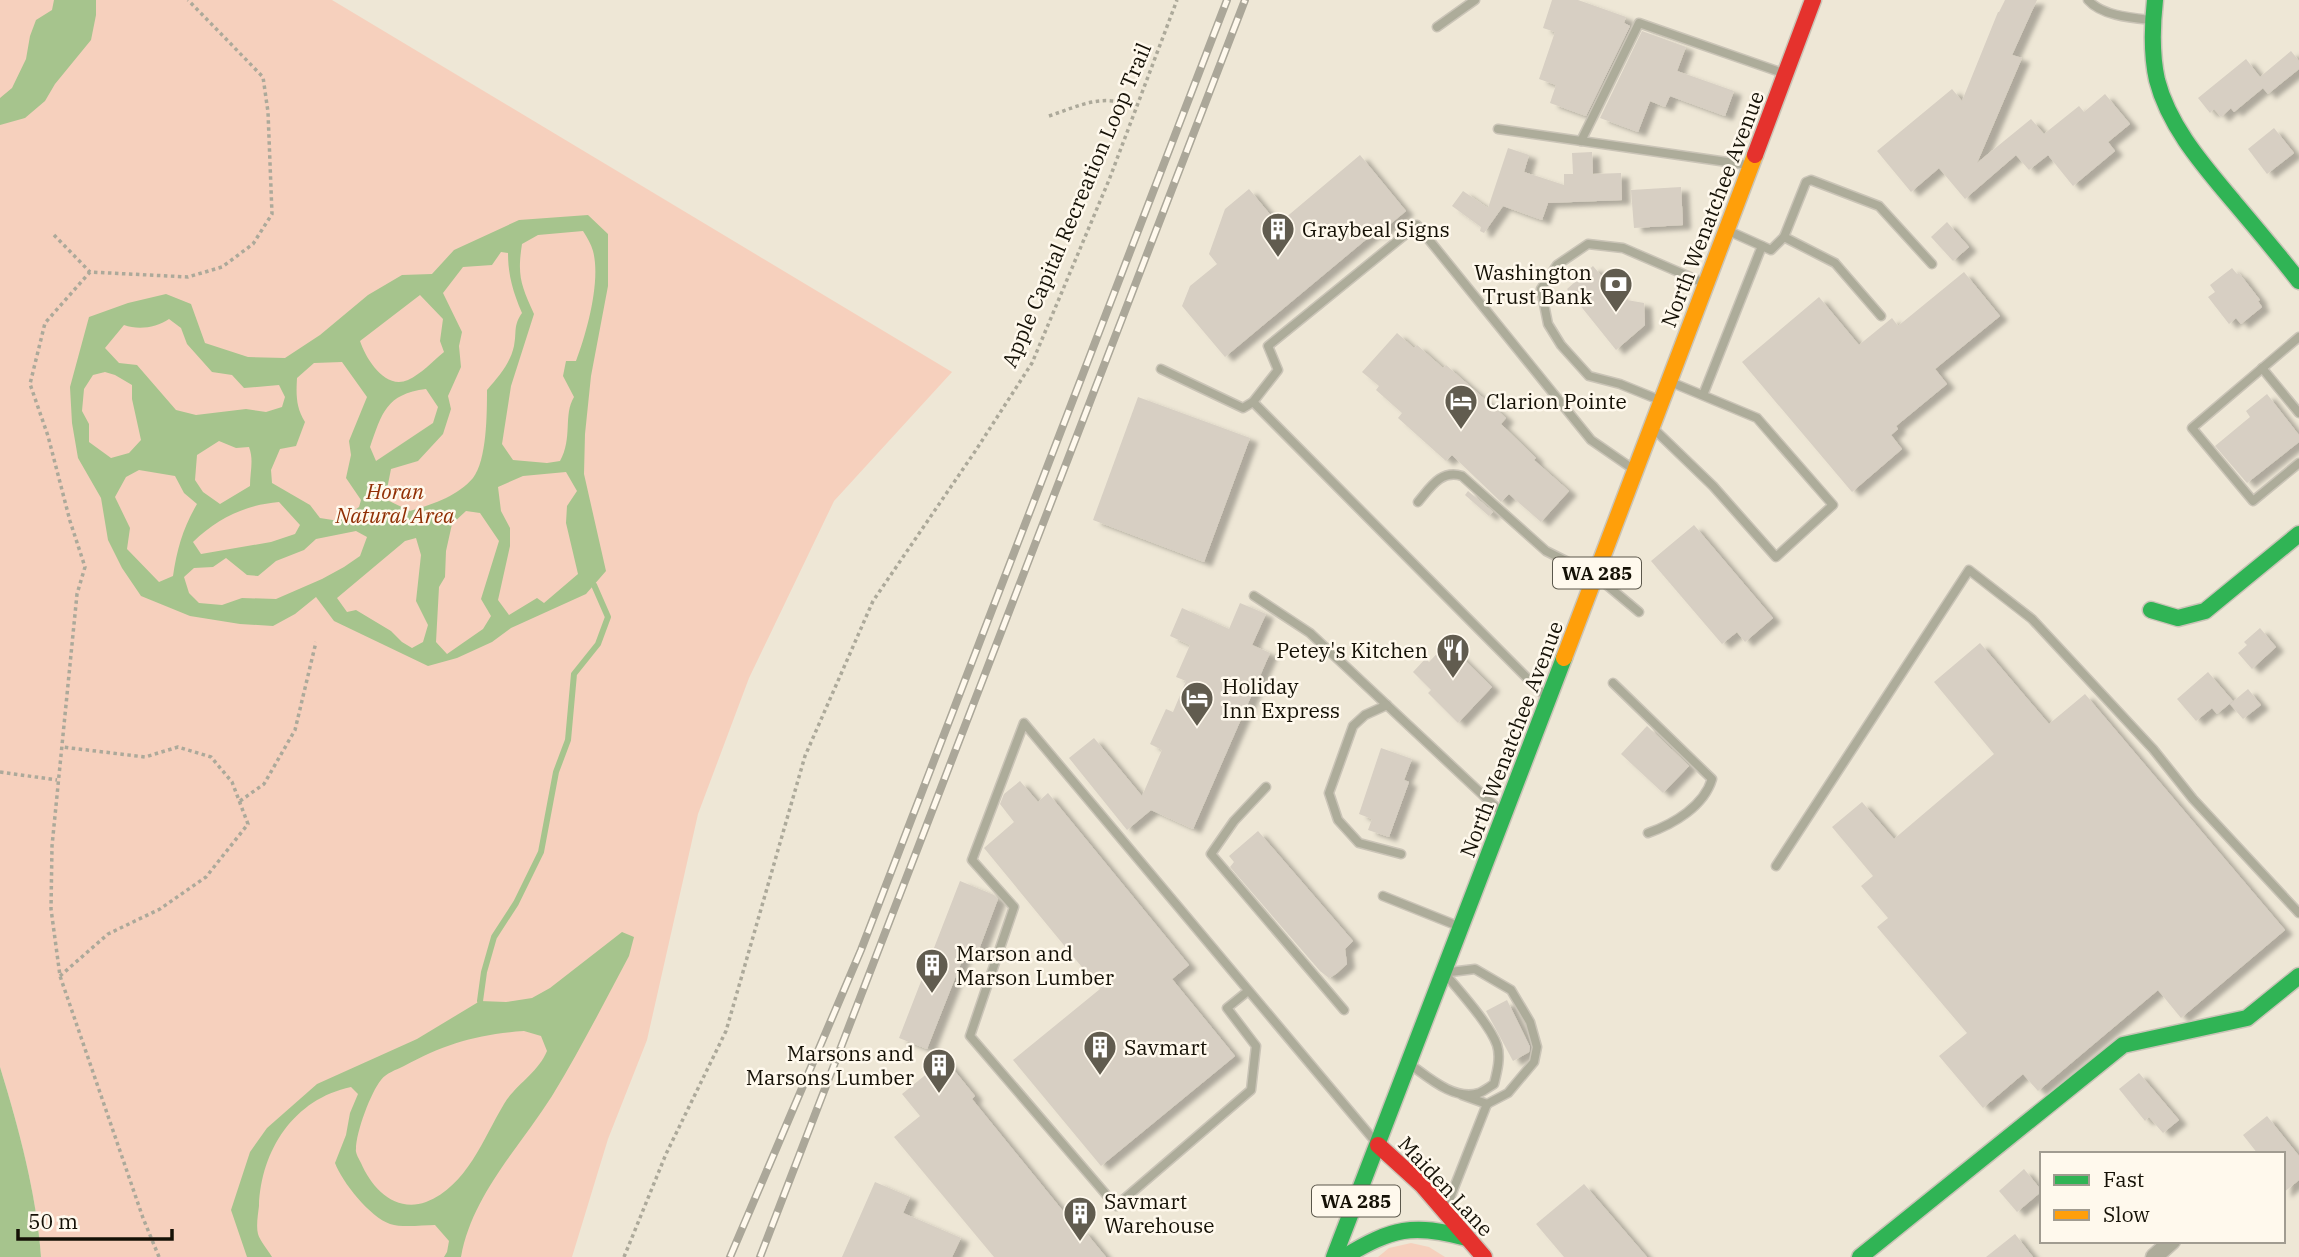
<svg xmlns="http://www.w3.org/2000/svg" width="2299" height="1257" viewBox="0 0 2299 1257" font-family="'IBM Plex Serif',serif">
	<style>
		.green { fill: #f6d0bd }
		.water { fill: #a6c48d; fill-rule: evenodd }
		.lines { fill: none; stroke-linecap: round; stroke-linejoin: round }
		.stream { stroke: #a6c48d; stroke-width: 6 }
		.building { fill: #d7cfc3; filter: url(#shadow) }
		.lane-casing { stroke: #cac4b7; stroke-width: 11 }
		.street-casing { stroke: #cac4b7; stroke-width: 19 }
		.fast-casing { stroke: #cac4b7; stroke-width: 19 }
		.slow-casing { stroke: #cac4b7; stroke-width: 19 }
		.jam-casing { stroke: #cac4b7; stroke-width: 19 }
		.path { stroke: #aca99a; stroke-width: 3.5; stroke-dasharray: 3.5 3.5; stroke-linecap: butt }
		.lane { stroke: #adac9a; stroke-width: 8 }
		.street { stroke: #adac9a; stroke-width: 16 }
		.fast { stroke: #30b455; stroke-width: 16 }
		.slow { stroke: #ff9f0a; stroke-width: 16 }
		.jam { stroke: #e5322d; stroke-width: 16 }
		.rail-casing { stroke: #aba799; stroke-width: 8 }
		.rail { stroke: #fff9ed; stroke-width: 5; stroke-dasharray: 16; stroke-linecap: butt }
		.labels { text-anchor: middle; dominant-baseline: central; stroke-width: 5; stroke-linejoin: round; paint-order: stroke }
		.shield { fill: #fff9ed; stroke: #5b574b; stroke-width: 2 }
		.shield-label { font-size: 19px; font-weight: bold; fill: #151106 }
		.street-label { font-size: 21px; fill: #151106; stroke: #fff9ed }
		.poi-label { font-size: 21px; fill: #151106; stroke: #fff9ed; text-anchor: start }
		.park-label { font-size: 21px; font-style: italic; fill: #912f04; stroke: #fff9ed }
	</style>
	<defs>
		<filter id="shadow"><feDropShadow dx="8" dy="4.5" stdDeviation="2" flood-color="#0004"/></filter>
	</defs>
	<rect width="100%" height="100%" fill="#eee7d6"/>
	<g class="green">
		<path d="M0 0H332L952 372 834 501 749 678 698 814 647 1040 608 1139 572 1257H41C36 1192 19 1129 0 1067Z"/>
		<polygon points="1411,1243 1429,1247 1445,1257 1378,1257 1389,1248"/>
	</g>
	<g class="water">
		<polygon points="54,0 96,0 96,15 91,40 55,84 45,101 25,118 0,125 0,98 12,88 26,59 30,36 36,20 52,10"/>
		<path d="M588 215 608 234V286L591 376 585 434 584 474 606 571 586 594 511 628 492 642 457 658 428 666 334 621 316 597 295 614 273 626 240 624 190 616 141 596 122 568 108 540 101 498 78 458 72 423 70 387 89 317 128 303 166 294 191 304 205 343 248 357 285 358 320 335 368 295 402 275 432 274 454 250 519 220ZM583 231C587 237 591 244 593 251 601 281 587 332 576 361H566L563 376 574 397C563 415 573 438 560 461L547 463 513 460 502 444 511 386 534 314C521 285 517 276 522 244L538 235ZM501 252 508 253C508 275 513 292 522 313 513 326 517 331 514 346 510 364 499 376 487 390 487 413 487 460 473 478 458 496 431 505 410 511L385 499 391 469 418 461 443 434 451 409 448 396 461 367 459 346 462 332 443 293 463 267 492 265ZM420 295 443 319 440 341 444 352C433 361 421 374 408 380 385 390 366 359 360 341ZM169 319 181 328 187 344 212 372 232 375 244 388 279 385 285 397 282 407 266 412 246 409 196 415 176 410 137 365 119 363 105 348 124 325C138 330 156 328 169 319ZM342 362 367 397 349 441 351 455 346 478 361 500 359 507 339 521 320 518 310 505 272 483 271 470 280 449 296 446 305 422C296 408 296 395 297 378L314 363ZM105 372 115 375 132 385V399L141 440 129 453 111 458 89 442V424L82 411 84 389 93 375ZM426 389 438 407 433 423 376 461 370 447C382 413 386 394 426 389ZM219 441 236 448 249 447C254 460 250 472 250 486L220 504 203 492 195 480 197 455ZM139 470 175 476 184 493 197 504C183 528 177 549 173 576L159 582 127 549 130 528 115 497 126 477ZM566 472 577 491 567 506 566 523 578 574 544 603 537 598 509 615 498 600 510 546V528L501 511 498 487 523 476ZM279 502 300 525 295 534 271 542 201 554 193 542C218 518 245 505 279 502ZM466 511 480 513 499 541 481 599 491 616 483 629 447 654 436 642 439 587 445 577 446 551 452 524ZM356 531 367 537 360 556 344 567 322 579 276 599 242 598 222 605 199 603 189 593 184 577 194 568 213 567 226 558 247 575 258 576 276 561 304 550 316 539ZM416 538 421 555 416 601 428 625 423 642 412 648 402 642 391 631 356 610 347 612 337 598 405 541Z"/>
		<path d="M622 932 634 937 629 956C604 1003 580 1050 552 1096 519 1148 472 1195 461 1257H444L447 1252 449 1241 435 1225C422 1225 403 1228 390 1224 370 1217 342 1182 335 1163L346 1135 350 1113 358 1094 351 1087C294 1099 261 1150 259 1206 258 1214 256 1226 258 1234 260 1241 268 1250 272 1257H247L231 1210 250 1152 267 1128 317 1084 417 1039 480 1001 506 1002 532 998 550 988ZM524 1031 541 1036 547 1051C538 1073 516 1084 504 1104 483 1139 467 1186 426 1202 396 1213 372 1189 361 1163 359 1159 355 1153 356 1149 356 1132 371 1092 381 1080 386 1073 396 1070 404 1066 444 1044 478 1034 524 1031Z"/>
		<path d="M0 1067C19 1129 36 1192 41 1257H0Z"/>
	</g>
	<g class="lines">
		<polyline class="stream" points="480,1001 484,972 494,937 516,903 541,852 556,772 568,740 574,674 598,644 608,617 594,585"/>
	</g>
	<g class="building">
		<polygon points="1552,0 1578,0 1626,17 1624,23 1630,26 1586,116 1550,103 1556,85 1539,79 1555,32 1543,28"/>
		<polygon points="2005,0 2037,0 2012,55 2022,58 1977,163 2031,119 2044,134 2079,106 2084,112 2105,94 2130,124 2108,142 2115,151 2073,186 2048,155 2029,170 2016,155 1965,199 1939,168 1911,192 1877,151 1952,89 1962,101 1998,12 1999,12"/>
		<polygon points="1642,31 1686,47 1677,71 1734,91 1725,116 1670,96 1665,107 1650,101 1638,132 1600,118"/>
		<polygon points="2291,51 2299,61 2299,69 2268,94 2263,88 2234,112 2231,108 2221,117 2214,109 2210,113 2198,98 2246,59 2260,77"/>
		<polygon points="2274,128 2294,153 2267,174 2248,149"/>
		<polygon points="1508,148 1529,155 1524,172 1564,185 1564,174 1573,174 1572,153 1592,152 1593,174 1621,173 1622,200 1548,203 1542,220 1503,206 1484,233 1480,231 1481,227 1452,206 1463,191 1488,208"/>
		<polygon points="1360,155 1406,211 1377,235 1375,232 1225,357 1182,306 1190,286 1217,264 1209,254 1225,209 1249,189 1278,224"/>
		<polygon points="1681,187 1683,225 1634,228 1631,190"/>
		<polygon points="1947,222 1969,247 1953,261 1931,237"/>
		<polygon points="1593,266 1621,299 1644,303 1645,325 1616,350 1567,289"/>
		<polygon points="2232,268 2237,274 2239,273 2260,300 2258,301 2262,307 2241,324 2236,318 2229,324 2208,297 2215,292 2210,285"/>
		<polygon points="1964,272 2000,316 1935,369 1947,384 1896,426 1898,429 1891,435 1902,449 1852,492 1742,362 1819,297 1859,345 1892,318 1898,326"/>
		<polygon points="1397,333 1414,348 1417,345 1443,368 1446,365 1506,418 1501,424 1536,458 1534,460 1569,491 1541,522 1509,494 1501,502 1452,455 1446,461 1398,418 1402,413 1376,390 1379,386 1362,372"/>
		<polygon points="2267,394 2299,435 2299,442 2247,483 2215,446 2250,417 2246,411"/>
		<polygon points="1138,397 1250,438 1204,562 1093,520"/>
		<polygon points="1468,491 1493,512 1489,516 1465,495"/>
		<polygon points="1694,525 1773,618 1745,642 1737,632 1722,644 1651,561"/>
		<polygon points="1240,603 1266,614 1252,645 1270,653 1193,829 1151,810 1127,830 1069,758 1094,738 1142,796 1162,750 1150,744 1166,709 1173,712 1186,681 1176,677 1190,645 1170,636 1182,608 1229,629"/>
		<polygon points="2260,628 2276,647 2252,669 2238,653 2247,645 2244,642"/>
		<polygon points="1447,643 1492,687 1458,723 1428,693 1431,690 1413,672 1426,658 1429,662"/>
		<polygon points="1980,643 2049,724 2085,694 2285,930 2181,1018 2158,990 2038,1091 2023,1074 1983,1108 1939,1056 1967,1033 1877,927 1888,918 1861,886 1873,876 1832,827 1862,802 1894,839 1994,754 1934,682"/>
		<polygon points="2208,672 2233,701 2217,714 2212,708 2196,721 2177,699"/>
		<polygon points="2248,689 2261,705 2243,719 2230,704"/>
		<polygon points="1647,726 1689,766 1663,793 1621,754"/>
		<polygon points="1381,748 1412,759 1404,780 1409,782 1389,837 1368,830 1372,819 1359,814"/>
		<polygon points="1020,781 1038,802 1048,793 1189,965 1172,979 1235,1056 1101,1166 1013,1060 1100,989 984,848 1014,822 1000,804 1004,794"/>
		<polygon points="1258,831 1353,941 1345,949 1347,964 1336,974 1329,978 1320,971 1230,867 1234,862 1229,856"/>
		<polygon points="960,881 994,895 998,899 978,952 967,948 927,1049 899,1038"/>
		<polygon points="1507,1000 1530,1047 1529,1052 1513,1061 1486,1011"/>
		<polygon points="945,1059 975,1096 972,1099 1080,1232 1083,1229 1106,1257 994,1257 894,1137 920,1116 902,1094"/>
		<polygon points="2139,1073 2179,1120 2163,1133 2149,1117 2145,1121 2119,1089"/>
		<polygon points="2267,1116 2299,1156 2299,1180 2283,1193 2283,1154 2258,1154 2243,1135"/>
		<polygon points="2024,1169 2042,1191 2017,1212 1999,1191"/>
		<polygon points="875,1182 910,1197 903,1213 961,1238 952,1257 842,1257"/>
		<polygon points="1584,1184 1647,1257 1564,1257 1536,1224"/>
		<polygon points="2015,1234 2033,1257 1986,1257"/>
	</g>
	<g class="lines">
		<defs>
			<g id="lane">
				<path d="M2088 0C2102 16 2132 18 2152 20"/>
				<polyline points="1437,27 1475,0"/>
				<polyline points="1498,129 1748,165"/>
				<polyline points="1581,141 1639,23 1783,73"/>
				<polyline points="1731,232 1771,250 1784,237 1835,263 1881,316"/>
				<polyline points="1784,237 1806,182 1811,180 1879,206 1932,264"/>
				<polyline points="2299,337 2192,428 2253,501 2299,463"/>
				<polyline points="2262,368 2299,413"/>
				<polyline points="1161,369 1243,408 1253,402 1278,370 1268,346 1417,225 1591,440 1633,469"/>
				<polyline points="1703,395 1762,246"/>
				<polyline points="1657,399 1620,384 1589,376 1561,345 1548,324 1541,289 1557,265 1588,244 1623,248 1704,283"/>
				<polyline points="1253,402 1544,695"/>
				<polyline points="1657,432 1713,486 1776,557 1833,505 1757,418 1673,383"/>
				<path d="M1418 502C1430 488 1441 469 1462 476L1546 551 1596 576 1639 612"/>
				<polyline points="1254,596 1310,633 1500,811"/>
				<path d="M1613 683 1712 779C1704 806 1674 824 1648 833"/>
				<polyline points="1387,705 1365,715 1353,726 1329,793 1338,820 1359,843 1401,854"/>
				<polyline points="1266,787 1234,821 1211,854 1344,1010"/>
				<polyline points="1776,866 1969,570 2032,619 2153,749 2193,799 2299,913"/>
				<polyline points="1383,896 1458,926"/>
				<polyline points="1450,972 1475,969 1511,990 1530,1022 1537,1047 1534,1062 1508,1093 1487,1104 1462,1095"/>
				<polyline points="1248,991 1227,1008 1256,1046 1251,1090 1116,1206 970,1036 1014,907 972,860 1024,723 1374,1140"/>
				<path d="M1411 1065C1429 1078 1455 1101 1479 1093 1484 1091 1489 1087 1494 1084 1497 1072 1501 1057 1497 1045 1490 1025 1461 993 1447 976"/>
				<polyline points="1446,1208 1487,1104"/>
			</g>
			<polyline id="street" points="2154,1257 2172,1241"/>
			<g id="fast">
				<path d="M2155 0C2152 27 2151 53 2157 80 2169 127 2204 166 2234 202 2256 228 2278 254 2299 281"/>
				<polyline points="2151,610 2178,618 2205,611 2299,534"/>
				<polyline points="1334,1257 1564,658"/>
				<path d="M1344 1257C1392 1228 1413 1223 1467 1238"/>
				<polyline points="1860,1257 2123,1045 2247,1018 2299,976"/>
			</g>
			<polyline id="slow" points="1564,658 1755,155"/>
			<g id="jam">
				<polyline points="1755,155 1813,0"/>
				<polyline points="1378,1145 1422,1185 1484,1257"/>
			</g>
		</defs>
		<use href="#lane" class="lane-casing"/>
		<use href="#street" class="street-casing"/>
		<use href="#fast" class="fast-casing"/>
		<use href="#slow" class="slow-casing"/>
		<use href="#jam" class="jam-casing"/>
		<g class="path">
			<path d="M1049 116C1079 106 1106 91 1136 109"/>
			<polyline points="54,235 90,272"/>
			<polyline points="0,772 57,780"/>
			<polyline points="240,801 264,784 295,730 316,642"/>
			<polyline points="60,976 108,934 160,909 206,877 248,824 232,782 211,757 178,747 145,757 62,747"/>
			<polyline points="159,1257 143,1218 60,976 51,909 52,846 77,594 85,567 70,521 48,436 30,384 45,323 90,272 188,277 222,267 253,244 272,214 268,112 263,77 188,0"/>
			<polyline points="624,1257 666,1154 726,1031 805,756 873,601 976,450 1032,363 1109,180 1177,0"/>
		</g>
		<use href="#lane" class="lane"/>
		<use href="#street" class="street"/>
		<use href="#fast" class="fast"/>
		<use href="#slow" class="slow"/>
		<use href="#jam" class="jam"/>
		<defs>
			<g id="rail">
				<polyline points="730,1257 861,950 1227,0"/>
				<polyline points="760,1257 1245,0"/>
			</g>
		</defs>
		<use href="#rail" class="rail-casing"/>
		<use href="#rail" class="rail"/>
	</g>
	<defs>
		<symbol id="building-pin" viewBox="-11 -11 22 30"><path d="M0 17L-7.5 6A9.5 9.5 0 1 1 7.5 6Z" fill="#615c4f" stroke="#fff9ed"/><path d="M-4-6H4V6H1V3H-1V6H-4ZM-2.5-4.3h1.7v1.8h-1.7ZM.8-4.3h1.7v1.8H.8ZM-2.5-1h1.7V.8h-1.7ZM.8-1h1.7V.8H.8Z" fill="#fff"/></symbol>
		<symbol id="bank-pin" viewBox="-11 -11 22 30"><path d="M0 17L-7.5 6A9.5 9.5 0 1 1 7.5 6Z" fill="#615c4f" stroke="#fff9ed"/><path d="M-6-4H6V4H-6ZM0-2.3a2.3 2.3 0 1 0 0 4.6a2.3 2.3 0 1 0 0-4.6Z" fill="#fff"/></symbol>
		<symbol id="hotel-pin" viewBox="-11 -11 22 30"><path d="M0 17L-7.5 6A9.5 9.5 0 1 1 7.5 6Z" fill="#615c4f" stroke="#fff9ed"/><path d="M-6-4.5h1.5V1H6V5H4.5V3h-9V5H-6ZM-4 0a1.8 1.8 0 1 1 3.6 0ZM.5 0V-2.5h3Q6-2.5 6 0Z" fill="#fff"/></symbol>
		<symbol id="restaurant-pin" viewBox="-11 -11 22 30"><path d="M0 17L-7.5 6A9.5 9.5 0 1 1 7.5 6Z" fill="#615c4f" stroke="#fff9ed"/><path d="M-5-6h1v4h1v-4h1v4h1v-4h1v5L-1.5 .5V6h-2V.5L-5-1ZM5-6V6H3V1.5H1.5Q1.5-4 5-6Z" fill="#fff"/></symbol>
	</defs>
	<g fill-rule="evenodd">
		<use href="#building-pin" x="1259" y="210" width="38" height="52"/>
		<use href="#bank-pin" x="1597" y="265" width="38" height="52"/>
		<use href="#hotel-pin" x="1442" y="382" width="38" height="52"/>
		<use href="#restaurant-pin" x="1434" y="631" width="38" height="52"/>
		<use href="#hotel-pin" x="1178" y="679" width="38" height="52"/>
		<use href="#building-pin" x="913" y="946" width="38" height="52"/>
		<use href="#building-pin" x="1081" y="1028" width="38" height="52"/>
		<use href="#building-pin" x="920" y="1046" width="38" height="52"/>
		<use href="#building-pin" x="1061" y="1194" width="38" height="52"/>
	</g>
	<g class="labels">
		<g class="shield">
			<rect x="1553" y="557.5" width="88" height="31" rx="5"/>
			<rect x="1312" y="1185.5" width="88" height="31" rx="5"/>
		</g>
		<g class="shield-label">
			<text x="1597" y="573">WA 285</text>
			<text x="1356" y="1201">WA 285</text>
		</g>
		<g class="street-label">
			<text transform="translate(1076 205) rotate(-67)">Apple Capital Recreation Loop Trail</text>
			<text transform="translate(1712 209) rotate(-69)">North Wenatchee Avenue</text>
			<text transform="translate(1511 739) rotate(-69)">North Wenatchee Avenue</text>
			<text transform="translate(1446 1186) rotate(47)">Maiden Lane</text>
		</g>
		<g class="poi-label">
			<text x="1302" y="229">Graybeal Signs</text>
			<text x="1592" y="272" text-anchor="end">Washington<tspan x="1592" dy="24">Trust Bank</tspan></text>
			<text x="1486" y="401">Clarion Pointe</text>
			<text x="1428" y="650" text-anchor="end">Petey's Kitchen</text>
			<text x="1222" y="686">Holiday<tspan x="1222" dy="24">Inn Express</tspan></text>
			<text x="956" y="953">Marson and<tspan x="956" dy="24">Marson Lumber</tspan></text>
			<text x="1124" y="1047">Savmart</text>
			<text x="914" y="1053" text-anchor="end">Marsons and<tspan x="914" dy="24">Marsons Lumber</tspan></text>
			<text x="1104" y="1201">Savmart<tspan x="1104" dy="24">Warehouse</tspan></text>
		</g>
		<g class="park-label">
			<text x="395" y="491">Horan<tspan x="395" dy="24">Natural Area</tspan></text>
		</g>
	</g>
	<rect x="2040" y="1152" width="245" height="91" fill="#fff9ed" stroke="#a19c91" stroke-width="2"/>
	<rect x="2054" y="1175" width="35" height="10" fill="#30b455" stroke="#a19c91" stroke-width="2"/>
	<text x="2103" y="1187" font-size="21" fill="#151106">Fast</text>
	<rect x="2054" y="1210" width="35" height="10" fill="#ff9f0a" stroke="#a19c91" stroke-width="2"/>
	<text x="2103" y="1222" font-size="21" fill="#151106">Slow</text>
	<path d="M18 1229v10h154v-10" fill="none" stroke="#151106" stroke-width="3.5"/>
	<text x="28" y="1229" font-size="21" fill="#151106" stroke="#fff9ed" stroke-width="5" paint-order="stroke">50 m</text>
</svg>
